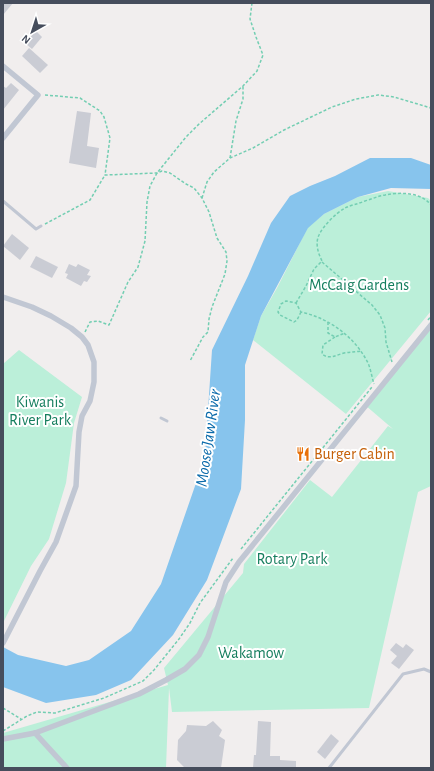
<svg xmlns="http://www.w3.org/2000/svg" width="434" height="771" viewBox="0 0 434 771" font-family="'Alegreya Sans',sans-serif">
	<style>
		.green { fill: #bbefd9 }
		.water { fill: #87c4ed }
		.building { fill: #caccd4 }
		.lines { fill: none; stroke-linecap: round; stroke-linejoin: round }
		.path { stroke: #73ceb2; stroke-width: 1.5; stroke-dasharray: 3 2; stroke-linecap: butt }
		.lane { stroke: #c1c7d3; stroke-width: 3 }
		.street { stroke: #c1c7d3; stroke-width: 5.5 }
		.labels { text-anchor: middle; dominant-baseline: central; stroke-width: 4; stroke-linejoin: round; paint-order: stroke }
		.park-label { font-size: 16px; fill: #157e5e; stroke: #fff }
		.food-label { font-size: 16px; fill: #c56008; stroke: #fff; text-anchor: start }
		.water-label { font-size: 17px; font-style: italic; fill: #0a6aaa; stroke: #fff }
	</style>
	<rect width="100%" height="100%" fill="#f1eeee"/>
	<g class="green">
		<polygon points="388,191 428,198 431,201 431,311 346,414 253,340 261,316 277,288 308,227 324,214 358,197"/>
		<polygon points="431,321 431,486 418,492 369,708 172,712 169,688 166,768 3,768 3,733 168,685 164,668 243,573 244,564 310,480 332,497 388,426 393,429 365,405"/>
		<polygon points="19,350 82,397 74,423 66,483 49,539 31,566 3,623 3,364"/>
	</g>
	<polygon class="water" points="370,158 411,158 431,165 431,189 391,188 358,197 324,214 308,228 261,316 245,365 245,420 241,489 207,580 173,635 131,680 96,695 46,703 3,687 3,647 18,655 66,666 89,660 131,631 161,584 195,486 205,455 212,350 248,276 271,223 290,196 310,186 335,176"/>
	<g class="building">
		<polygon points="3,3 13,3 3,15"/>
		<polygon points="36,31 42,37 32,49 25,43"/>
		<polygon points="29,48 48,65 40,73 22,56"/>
		<polygon points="11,83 19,90 3,110 3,86 6,88"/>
		<polygon points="77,111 91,113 87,146 99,148 96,168 69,163"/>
		<polygon points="12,234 29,248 20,260 3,246"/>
		<polygon points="36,256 58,267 52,278 30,267"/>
		<polygon points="69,264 76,267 78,264 90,270 87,275 91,276 87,282 84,281 81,286 66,278 68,274 65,273"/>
		<polygon points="396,643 403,648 406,644 414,650 399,669 391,663 397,656 390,650"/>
		<polygon points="213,721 222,730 219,736 225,740 221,768 185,768 177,760 178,740 186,731 187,725 206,726"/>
		<polygon points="258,721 271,722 270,756 280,756 280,760 296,761 296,768 253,768 254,755 256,755"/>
		<polygon points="331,734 339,741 325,759 317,752"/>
	</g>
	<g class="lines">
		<g class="path">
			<polyline points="45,95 80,98 100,111 104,117 110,138 105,175 157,173 162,171 170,173 186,184 194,188 202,198 209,212 217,238 226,252 227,261 225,274 212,307 209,319 208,332 203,337 190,361"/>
			<polyline points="230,158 236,121 243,99 243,86"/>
			<polyline points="202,198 207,182 214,172 230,158 253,148 284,130 332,107 356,99 378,95 394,97 431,108"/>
			<polyline points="45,224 90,200 105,175"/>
			<polyline points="322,262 372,305 380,315 385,328 386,342 392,362"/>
			<path d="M296 303 306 286 314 269 322 261C318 253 315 243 319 235 323 226 336 213 345 208 351 205 358 204 365 201 372 199 378 196 385 195 400 192 421 192 431 205"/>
			<path d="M301 312 297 320 294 322 280 315 278 312 281 304 286 301 296 303 301 312C329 318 355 337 368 363 371 370 372 378 374 384"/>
			<polyline points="428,320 431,316"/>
			<polyline points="328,322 328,333 335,337 345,333"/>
			<polyline points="85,332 90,322 98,321 109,325 128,282 138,267 145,241 147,202 150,186 157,173 186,137 199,124 243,86 257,71 263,55 256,37 250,19 252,3"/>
			<path d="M335 337 323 345 322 354C329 360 336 355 344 353 350 352 355 352 361 351"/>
			<polyline points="241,549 372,387"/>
			<polyline points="3,708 21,719"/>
			<polyline points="3,731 27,716 37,712 55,713 104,698 143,681 154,670 179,639 190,623 200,603 233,558"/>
		</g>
		<g class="lane">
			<polyline points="3,201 36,229 41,226"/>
			<polyline points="161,418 167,421"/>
			<polyline points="329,768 403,674 424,669 431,672"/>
		</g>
		<g class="street">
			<polyline points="3,66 38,95 3,138"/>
			<polyline points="3,297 32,307 51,316 71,328 82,337 88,345 94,362 94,382 90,401 82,416 79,432 76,486 56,542 40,571 3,643"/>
			<polyline points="35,733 67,768"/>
			<polyline points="3,739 35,733 139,694 166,680 185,669 199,655 208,637 226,582 239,562 431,325"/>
		</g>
	</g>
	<defs>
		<symbol id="restaurant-bare" viewBox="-9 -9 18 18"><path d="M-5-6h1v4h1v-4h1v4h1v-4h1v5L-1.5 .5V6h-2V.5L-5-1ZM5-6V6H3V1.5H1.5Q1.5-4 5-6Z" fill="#e8710a" stroke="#fff" stroke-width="2.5" paint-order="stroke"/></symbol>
	</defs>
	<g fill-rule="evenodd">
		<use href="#restaurant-bare" x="293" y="444" width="20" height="20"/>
	</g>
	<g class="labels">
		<g class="park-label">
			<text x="359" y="285">McCaig Gardens</text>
			<text x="40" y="402">Kiwanis<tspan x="40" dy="18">River Park</tspan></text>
			<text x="292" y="559">Rotary Park</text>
			<text x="251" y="653">Wakamow</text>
		</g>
		<g class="food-label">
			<text x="314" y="454">Burger Cabin</text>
		</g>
		<g class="water-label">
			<text transform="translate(208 438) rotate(-82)">Moose Jaw River</text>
		</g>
	</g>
	<rect width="434" height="771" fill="none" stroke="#464d5c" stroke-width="8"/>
	<g transform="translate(32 32) rotate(219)" stroke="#ffffff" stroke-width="3" paint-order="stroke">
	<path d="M0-3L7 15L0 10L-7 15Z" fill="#464d5c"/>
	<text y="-6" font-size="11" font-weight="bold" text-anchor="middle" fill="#464d5c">N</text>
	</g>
</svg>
